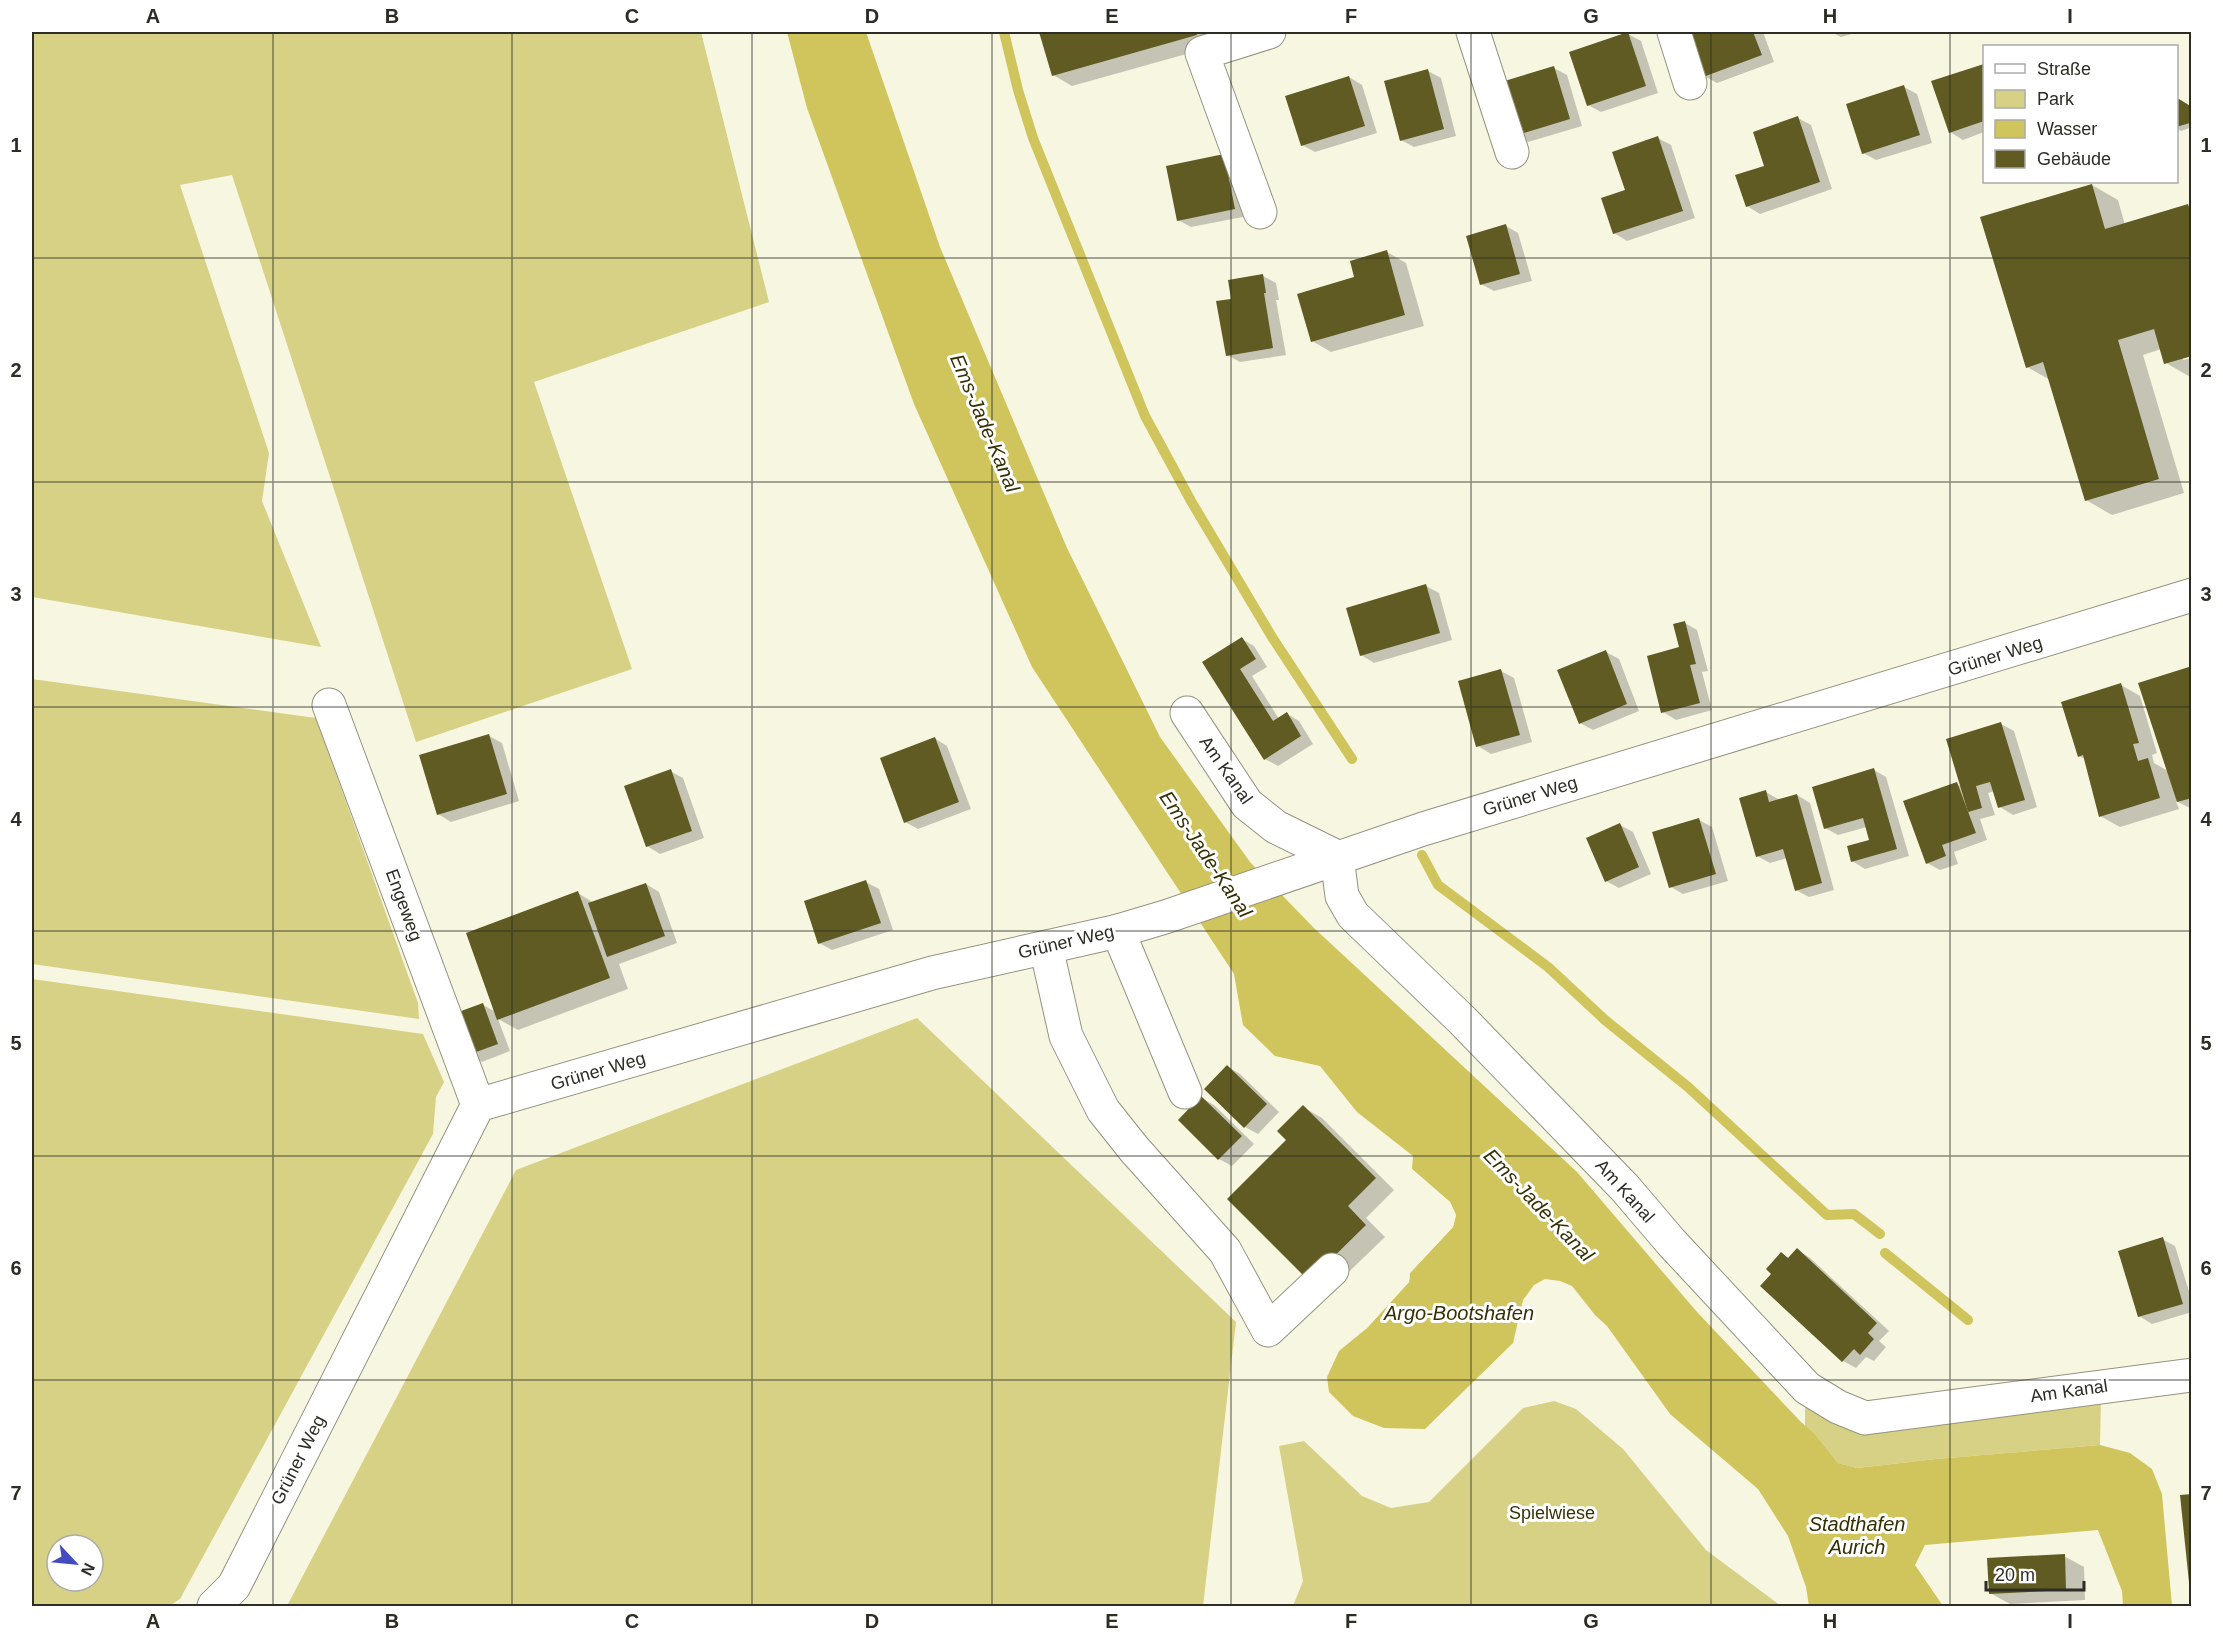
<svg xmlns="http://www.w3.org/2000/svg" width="2223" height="1638" viewBox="0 0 2223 1638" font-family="Arial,sans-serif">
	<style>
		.green { fill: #d7d185; fill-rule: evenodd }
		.water { fill: #cfc55c }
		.pier { fill: #f7f6e1 }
		.shadow { fill: #0003 }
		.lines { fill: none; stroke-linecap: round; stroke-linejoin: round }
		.stream { stroke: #cfc55c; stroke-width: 10 }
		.building { fill: #605b23 }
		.minor-casing { stroke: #949380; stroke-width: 35 }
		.minor { stroke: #fff; stroke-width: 33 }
		.grid { fill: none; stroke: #2d2d25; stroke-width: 1.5; stroke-opacity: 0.55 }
		.labels { text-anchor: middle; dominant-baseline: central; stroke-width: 6; stroke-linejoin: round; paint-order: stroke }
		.street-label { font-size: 18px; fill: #2d2d25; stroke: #fff }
		.park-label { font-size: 18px; fill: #373305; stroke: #fff }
		.water-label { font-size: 20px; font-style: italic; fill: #353103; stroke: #fff }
		.neatline { fill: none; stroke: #2d2d25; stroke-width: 2 }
		.grid-label { font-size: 20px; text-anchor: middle; font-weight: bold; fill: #2d2d25 }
	</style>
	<rect width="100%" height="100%" fill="#f7f6e1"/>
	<g class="green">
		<polygon points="32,32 701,32 769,302 534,382 632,669 416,742 232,175 180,185 269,453 262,501 321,647 32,597"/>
		<polygon points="32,679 316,718 418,1003 419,1019 32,964"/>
		<path d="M32 979 423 1034 444 1082 436 1097 433 1134 180 1599 169 1606H32ZM57 1545H93V1581H57Z"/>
		<polygon points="917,1018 1236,1322 1203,1606 287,1606 516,1170"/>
		<polygon points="1805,1396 1839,1416 2101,1399 2100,1445 1936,1459 1857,1468 1838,1463 1815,1434 1805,1426"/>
		<polygon points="1554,1401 1576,1409 1623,1449 1706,1550 1781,1606 1293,1606 1303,1581 1279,1446 1304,1441 1362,1496 1391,1508 1429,1502 1523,1408"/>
	</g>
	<polygon class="water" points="787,32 866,32 940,247 1067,548 1160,737 1250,862 1314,928 1577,1172 1697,1312 1801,1422 1815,1434 1838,1463 1857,1468 1936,1459 2100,1445 2130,1453 2152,1469 2162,1494 2172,1606 2123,1606 2122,1591 2098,1530 1925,1545 1915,1565 1943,1606 1809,1606 1806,1587 1788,1536 1758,1489 1670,1414 1607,1326 1595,1315 1572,1286 1560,1281 1545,1279 1534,1285 1523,1300 1513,1343 1425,1429 1384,1428 1353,1416 1329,1392 1327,1377 1339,1351 1367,1328 1409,1282 1410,1273 1453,1227 1456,1215 1450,1202 1412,1169 1413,1156 1357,1112 1320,1066 1275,1056 1243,1025 1234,974 1032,667 914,404 807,108"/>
	<polygon class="pier" points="1412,1169 1450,1202 1456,1215 1453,1227 1410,1273 1409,1282 1367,1328 1354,1338 1355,1334 1365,1326 1406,1281 1408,1271 1451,1225 1453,1215 1448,1204 1411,1172"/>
	<g class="shadow">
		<polygon points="1041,32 1211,32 1215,46 1072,86 1053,75"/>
		<polygon points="1688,32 1763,32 1774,62 1717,83 1704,76"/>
		<polygon points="1831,32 1859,32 1841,37"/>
		<polygon points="1628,34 1641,41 1658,93 1601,112 1588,105"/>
		<polygon points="1984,65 1984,132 1963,140 1950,132 1933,82"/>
		<polygon points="1554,68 1567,75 1582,126 1528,142 1515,135"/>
		<polygon points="1428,71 1441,78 1456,136 1414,147 1401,140"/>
		<polygon points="1349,77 1362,85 1377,133 1315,152 1302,145"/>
		<polygon points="1904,87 1917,94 1932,143 1876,160 1863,153"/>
		<polygon points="2176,102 2192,109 2192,127 2181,131 2176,128"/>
		<polygon points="1798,118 1811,125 1832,189 1760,214 1747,206 1766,167"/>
		<polygon points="1658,138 1671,145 1695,218 1627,241 1614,233 1627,191"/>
		<polygon points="1224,155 1248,216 1191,227 1178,220"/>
		<polygon points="2092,185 2118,200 2125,225 2187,206 2192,208 2192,355 2183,357 2183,360 2192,358 2192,378 2166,363 2161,349 2143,355 2184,493 2112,515 2086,500 2050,380 2027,367"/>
		<polygon points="1506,226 1518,233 1532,281 1494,291 1481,284"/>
		<polygon points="1387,252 1406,263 1424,326 1331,352 1312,341 1356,278"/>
		<polygon points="1263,276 1276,283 1279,300 1276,300 1286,355 1240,362 1227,355 1233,300"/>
		<polygon points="1426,586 1439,593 1452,640 1374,663 1361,655"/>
		<polygon points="1685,623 1697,630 1708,671 1702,672 1712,710 1676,720 1663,712 1681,648"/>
		<polygon points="1242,639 1254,646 1267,667 1252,676 1279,719 1287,714 1299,721 1313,744 1278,766 1265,759 1205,662"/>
		<polygon points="1606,652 1619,659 1639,711 1593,730 1580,723"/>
		<polygon points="2192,667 2192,809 2176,801 2179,809 2120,827 2100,816 2085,759 2079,756 2121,685 2140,696 2157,753 2152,755 2154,763 2168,771"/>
		<polygon points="1501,671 1514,678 1532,742 1491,754 1478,746"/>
		<polygon points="2001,724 2014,731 2037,807 2013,815 2000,807 1995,791 1988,793 1995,815 1980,819 1987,840 1954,852 1958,864 1940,870 1927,863 1957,784 1962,787"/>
		<polygon points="489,736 502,743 519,801 451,822 438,814"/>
		<polygon points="934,738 947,746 971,809 918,829 905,822"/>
		<polygon points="1874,770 1886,777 1909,856 1865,869 1852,861 1871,841 1867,827 1838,835 1825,828"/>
		<polygon points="670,771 683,778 704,838 660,854 647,846"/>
		<polygon points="1766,792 1778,799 1797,795 1810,803 1834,890 1809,897 1796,890 1787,858 1770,863 1757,856"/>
		<polygon points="1699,820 1712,827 1728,881 1683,894 1671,887"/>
		<polygon points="1620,825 1633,832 1651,874 1619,888 1606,881"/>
		<polygon points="866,882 879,889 893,930 832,950 819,943"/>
		<polygon points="646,884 659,892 677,943 619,964 628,989 518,1030 498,1019 510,1051 482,1062 469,1054 483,1005 496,1012 578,893 594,903"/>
		<polygon points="1228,1067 1240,1074 1279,1112 1258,1134 1245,1127"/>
		<polygon points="1201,1098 1214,1105 1254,1144 1232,1166 1219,1159 1180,1120"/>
		<polygon points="1303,1107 1322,1118 1394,1190 1366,1218 1385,1237 1329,1291 1288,1140"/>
		<polygon points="2162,1239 2175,1246 2192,1301 2192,1312 2152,1324 2139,1316"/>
		<polygon points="1798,1250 1810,1258 1889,1331 1879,1341 1886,1347 1874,1361 1866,1357 1856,1368 1843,1361 1782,1254 1790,1259"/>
		<polygon points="2064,1556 2084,1567 2085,1600 2010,1604 1990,1593"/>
	</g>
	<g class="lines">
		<g class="stream">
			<polyline points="1004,32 1018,90 1033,138 1145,416 1191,501 1272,637 1352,759"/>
			<polyline points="1422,855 1438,885 1548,967 1605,1020 1688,1087 1827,1215 1854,1214 1880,1234"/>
			<polyline points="1885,1253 1968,1320"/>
		</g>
	</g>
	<g class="building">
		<polygon points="1039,32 1196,32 1197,35 1052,76"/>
		<polygon points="1628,32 1646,86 1587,106 1569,52"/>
		<polygon points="1686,32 1753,32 1762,55 1703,77"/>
		<polygon points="1984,64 1984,121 1949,133 1931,81"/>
		<polygon points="1554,66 1570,119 1514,136 1498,83"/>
		<polygon points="1428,69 1444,129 1400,141 1384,81"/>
		<polygon points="1349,76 1365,126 1301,146 1285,96"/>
		<polygon points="1904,85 1920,135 1862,154 1846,104"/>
		<polygon points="2179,99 2192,107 2192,111 2190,123 2176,127 2176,100"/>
		<polygon points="1798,116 1820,182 1746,207 1735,175 1764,166 1753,132"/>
		<polygon points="1658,136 1683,211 1613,234 1601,198 1625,190 1612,152"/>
		<polygon points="1224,154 1235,209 1177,221 1166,166"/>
		<polygon points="2092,184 2105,229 2188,204 2192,217 2192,356 2164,364 2154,329 2118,340 2159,479 2085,501 2043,362 2026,368 1980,217"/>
		<polygon points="1506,224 1520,274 1480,285 1466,236"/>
		<polygon points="1387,250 1405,315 1311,342 1297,294 1354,277 1350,261"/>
		<polygon points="1263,274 1266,293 1264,293 1273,348 1226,356 1216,301 1231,299 1228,280"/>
		<polygon points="1426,584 1440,633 1360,656 1346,608"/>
		<polygon points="1685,621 1696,664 1690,665 1700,703 1661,713 1647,656 1679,647 1673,624"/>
		<polygon points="1242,637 1256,659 1240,669 1273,721 1287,712 1301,736 1264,760 1202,662"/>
		<polygon points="1606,650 1627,704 1579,724 1557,670"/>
		<polygon points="2192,666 2192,798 2177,802 2138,683"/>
		<polygon points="1501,669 1520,735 1476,747 1458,681"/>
		<polygon points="2121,683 2139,743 2133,744 2138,761 2148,758 2160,798 2099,817 2083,755 2078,757 2061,702"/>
		<polygon points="2001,722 2025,800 1998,808 1990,782 1976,786 1982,808 1968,812 1946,739"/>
		<polygon points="489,734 507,794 437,815 419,755"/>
		<polygon points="935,737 959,802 904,823 880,758"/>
		<polygon points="1874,768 1897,849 1851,862 1847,846 1869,840 1863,818 1824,829 1812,787"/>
		<polygon points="671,769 692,831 646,847 624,786"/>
		<polygon points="1957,782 1976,833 1942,845 1946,856 1926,864 1903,801"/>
		<polygon points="1766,790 1769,802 1797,794 1822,883 1795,891 1783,849 1756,857 1739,798"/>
		<polygon points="1699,818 1716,874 1669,888 1652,832"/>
		<polygon points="1620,823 1639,867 1605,882 1586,838"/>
		<polygon points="866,880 881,923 818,944 804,901"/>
		<polygon points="646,883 665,936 607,957 588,903"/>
		<polygon points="578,891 610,978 497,1020 466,933"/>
		<polygon points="483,1003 498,1044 468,1055 453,1014"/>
		<polygon points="1227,1065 1267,1104 1244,1128 1204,1089"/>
		<polygon points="1201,1096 1242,1136 1218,1160 1178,1120"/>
		<polygon points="1303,1105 1376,1178 1348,1206 1366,1225 1309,1281 1227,1199 1286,1140 1277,1131"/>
		<polygon points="2163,1237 2183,1304 2138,1317 2118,1251"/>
		<polygon points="1797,1248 1877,1323 1868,1333 1874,1339 1860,1355 1854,1349 1842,1362 1760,1286 1771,1274 1766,1269 1781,1252 1788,1258"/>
		<polygon points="2192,1494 2192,1592 2190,1592 2180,1495"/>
		<polygon points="2065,1554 2066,1590 1989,1594 1987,1558"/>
	</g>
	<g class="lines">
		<defs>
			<g id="minor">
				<polyline points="1473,32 1512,152"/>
				<polyline points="1674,32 1690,83"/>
				<polyline points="1260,212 1202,53 1269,32"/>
				<polyline points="329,705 478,1105"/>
				<polyline points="1187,713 1247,804 1276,827 1337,857"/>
				<polyline points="1337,857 1342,896 1353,915 1463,1021 1625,1188 1671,1242 1807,1388 1838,1407 1865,1418 2192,1375"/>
				<polyline points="1118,931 1185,1092"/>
				<polyline points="1046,947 1066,1036 1103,1110 1134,1149 1225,1251 1268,1330 1332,1270"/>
				<polyline points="214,1606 234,1586 478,1105 932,973 1118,931 1165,917 1423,829 2192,595"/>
			</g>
		</defs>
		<use href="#minor" class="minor-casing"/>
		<use href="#minor" class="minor"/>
	</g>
	<path class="grid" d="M273 32V1606M512 32V1606M752 32V1606M992 32V1606M1231 32V1606M1471 32V1606M1711 32V1606M1950 32V1606M32 258H2192M32 482H2192M32 707H2192M32 931H2192M32 1156H2192M32 1380H2192"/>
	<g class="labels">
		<g class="street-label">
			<text transform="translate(1995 656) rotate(-17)">Grüner Weg</text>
			<text transform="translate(1226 770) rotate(55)">Am Kanal</text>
			<text transform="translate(1530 796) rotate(-17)">Grüner Weg</text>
			<text transform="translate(404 905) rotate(70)">Engeweg</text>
			<text transform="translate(1066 942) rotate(-13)">Grüner Weg</text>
			<text transform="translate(598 1071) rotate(-16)">Grüner Weg</text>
			<text transform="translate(1625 1191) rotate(48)">Am Kanal</text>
			<text transform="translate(2069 1391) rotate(-8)">Am Kanal</text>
			<text transform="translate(298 1460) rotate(-63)">Grüner Weg</text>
		</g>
		<g class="park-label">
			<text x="1552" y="1513">Spielwiese</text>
		</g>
		<g class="water-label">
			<text transform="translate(985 423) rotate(67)">Ems-Jade-Kanal</text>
			<text transform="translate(1206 854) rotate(56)">Ems-Jade-Kanal</text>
			<text transform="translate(1539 1205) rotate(46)">Ems-Jade-Kanal</text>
			<text x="1459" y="1313">Argo-Bootshafen</text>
			<text x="1857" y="1524">Stadthafen<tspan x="1857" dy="23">Aurich</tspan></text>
		</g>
	</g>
	<rect width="2223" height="1638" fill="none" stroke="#ffffff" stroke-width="66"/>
	<rect x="1983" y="45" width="195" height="138" fill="#ffffff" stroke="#ababa8" stroke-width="1.5"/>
	<rect x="1995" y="64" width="30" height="9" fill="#ffffff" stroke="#ababa8" stroke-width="1.5"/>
	<text x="2037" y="75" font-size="18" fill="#2d2d25">Straße</text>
	<rect x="1995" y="90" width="30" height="18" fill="#d7d185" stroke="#ababa8" stroke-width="1.5"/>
	<text x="2037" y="105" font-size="18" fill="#2d2d25">Park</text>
	<rect x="1995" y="120" width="30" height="18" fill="#cfc55c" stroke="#ababa8" stroke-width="1.5"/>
	<text x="2037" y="135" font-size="18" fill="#2d2d25">Wasser</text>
	<rect x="1995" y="150" width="30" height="18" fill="#605b23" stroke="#ababa8" stroke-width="1.5"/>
	<text x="2037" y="165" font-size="18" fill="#2d2d25">Gebäude</text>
	<g transform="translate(75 1563) rotate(116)"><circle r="28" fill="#ffffff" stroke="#ababa8" stroke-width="1.5"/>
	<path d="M0-4.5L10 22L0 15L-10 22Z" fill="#444abf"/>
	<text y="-9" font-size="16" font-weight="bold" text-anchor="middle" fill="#2d2d25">N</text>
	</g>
	<path d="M1986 1581v9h98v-9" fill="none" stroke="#2d2d25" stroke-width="3"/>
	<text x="1995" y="1581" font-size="18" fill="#2d2d25" stroke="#ffffff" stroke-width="4.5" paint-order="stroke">20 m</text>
	<rect x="33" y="33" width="2157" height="1572" class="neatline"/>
	<g class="grid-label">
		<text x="153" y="23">A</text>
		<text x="392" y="23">B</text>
		<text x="632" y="23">C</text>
		<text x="872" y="23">D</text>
		<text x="1112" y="23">E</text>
		<text x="1351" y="23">F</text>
		<text x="1591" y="23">G</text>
		<text x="1830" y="23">H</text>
		<text x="2070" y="23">I</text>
		<text x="16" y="152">1</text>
		<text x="2206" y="152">1</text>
		<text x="16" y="377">2</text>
		<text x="2206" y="377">2</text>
		<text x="16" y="601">3</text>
		<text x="2206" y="601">3</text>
		<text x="16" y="826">4</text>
		<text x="2206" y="826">4</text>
		<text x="16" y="1050">5</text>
		<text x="2206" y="1050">5</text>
		<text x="16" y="1275">6</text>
		<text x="2206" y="1275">6</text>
		<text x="16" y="1500">7</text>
		<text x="2206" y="1500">7</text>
		<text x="153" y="1628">A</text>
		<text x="392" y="1628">B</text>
		<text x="632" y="1628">C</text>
		<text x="872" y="1628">D</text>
		<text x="1112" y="1628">E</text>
		<text x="1351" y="1628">F</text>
		<text x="1591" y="1628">G</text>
		<text x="1830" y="1628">H</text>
		<text x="2070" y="1628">I</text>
	</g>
</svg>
